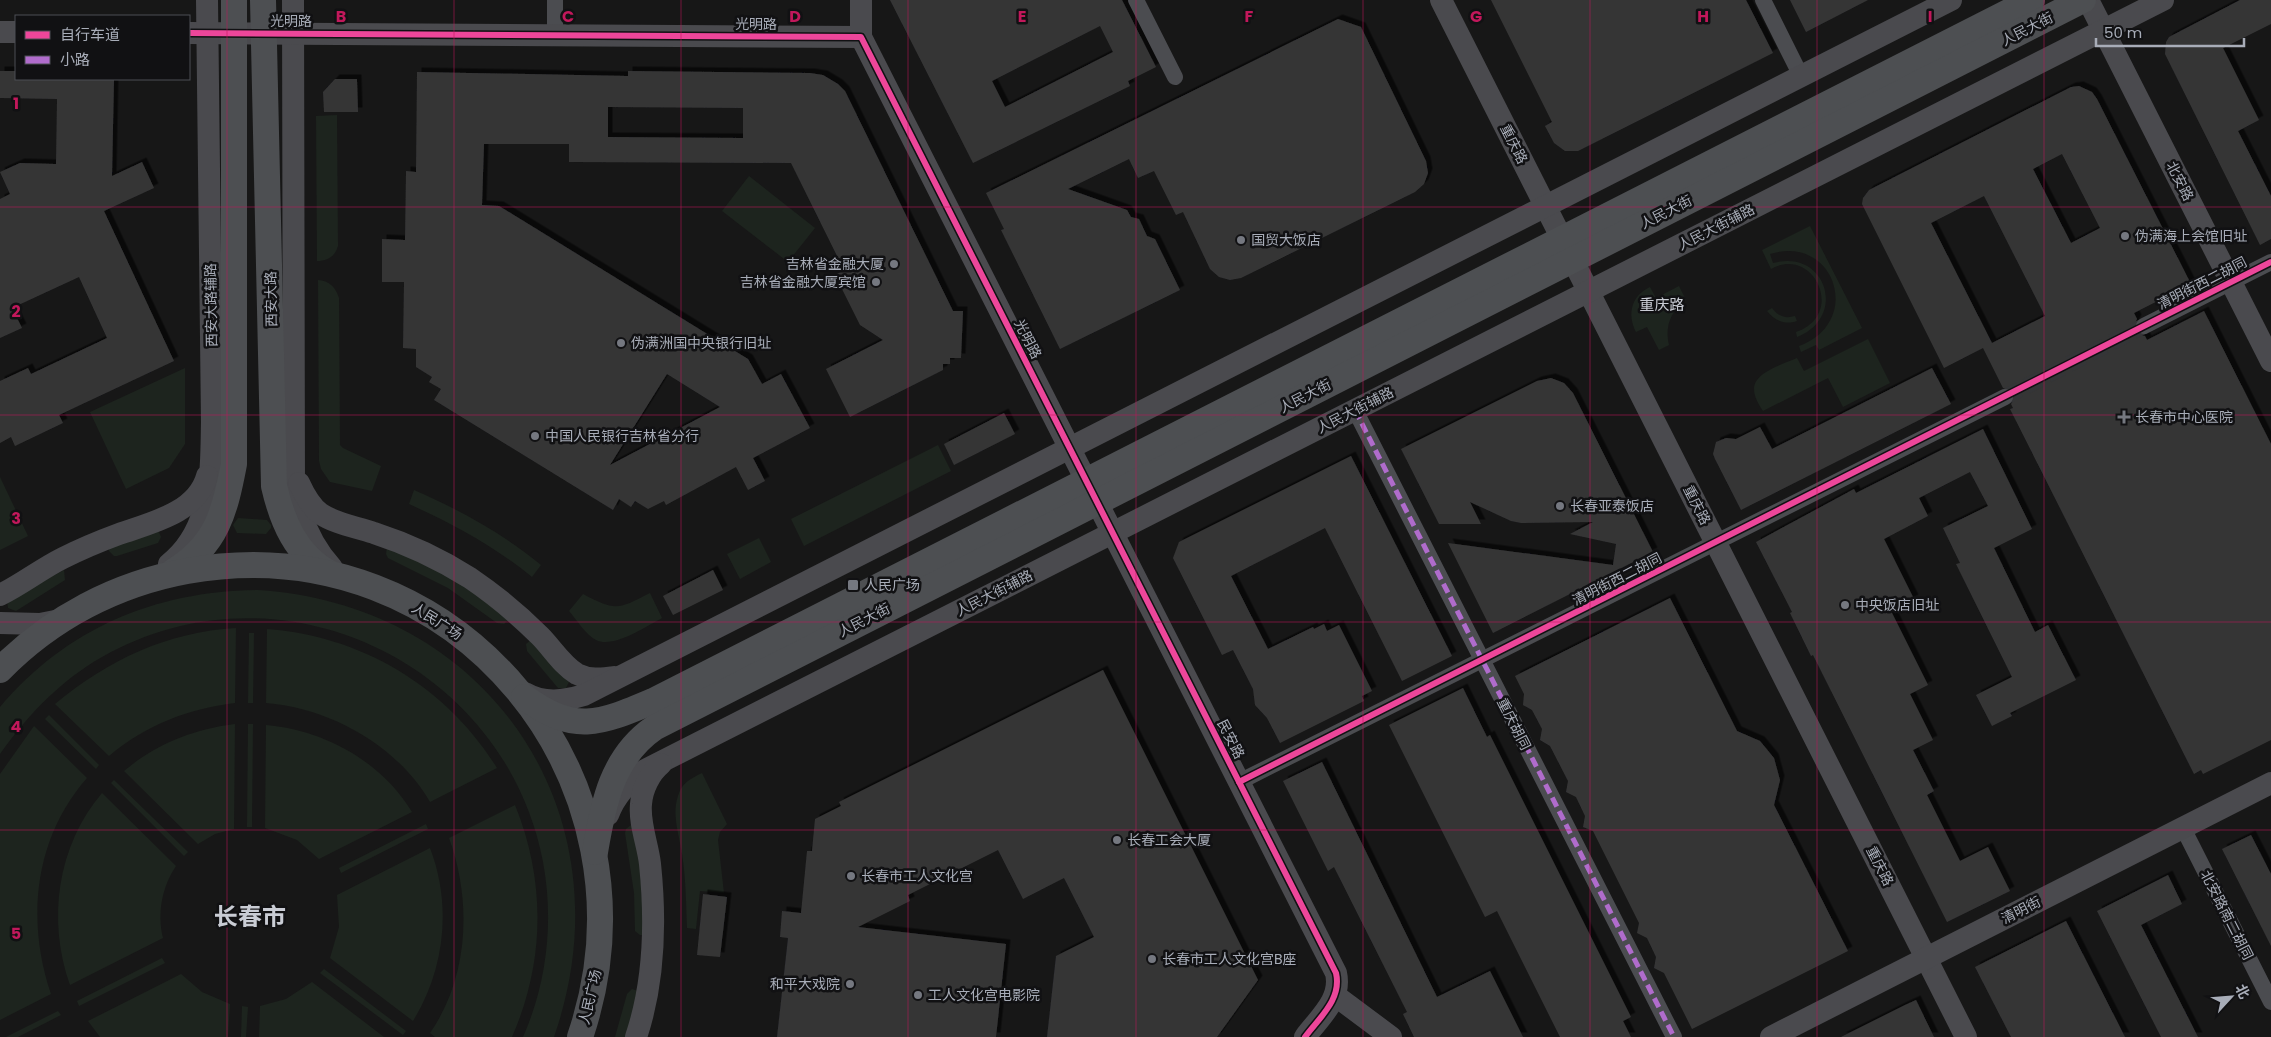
<svg xmlns="http://www.w3.org/2000/svg" width="2271" height="1037" viewBox="0 0 2271 1037" font-family="Poppins,'Noto Sans SC',sans-serif">
	<style>
		.green { fill: #1d241e }
		.building { fill: #353536; fill-rule: evenodd; filter: url(#shadow) }
		.lines { fill: none; stroke-linecap: round; stroke-linejoin: round }
		.street-tunnel { stroke: #343537; stroke-width: 16; stroke-dasharray: 16 8; stroke-linecap: butt }
		.street { stroke: #4b4c50; stroke-width: 16 }
		.secondary { stroke: #4a4a4e; stroke-width: 22 }
		.primary { stroke: #4d4f52; stroke-width: 26 }
		.quiet { stroke: #b06ccc; stroke-width: 5; stroke-dasharray: 10 5; stroke-linecap: butt }
		.cycleway-casing { stroke: #111113; stroke-width: 9 }
		.cycleway { stroke: #ed469a; stroke-width: 6 }
		.grid { fill: none; stroke: #c2185b; stroke-width: 1; stroke-opacity: 0.55 }
		.poi-dot { fill: #757880; stroke: #111113; stroke-width: 2 }
		.labels { text-anchor: middle; dominant-baseline: central; stroke-width: 5; stroke-linejoin: round; paint-order: stroke }
		.street-label { font-size: 14px; fill: #a8adb8; stroke: #111113 }
		.poi-label { font-size: 14px; fill: #a8adb8; stroke: #111113; text-anchor: start }
		.neighbourhood-label { font-size: 15px; fill: #c9ccd4; stroke: #111113 }
		.town-label { font-size: 24px; font-weight: bold; fill: #c9ccd4; stroke: #111113 }
		.grid-label { font-size: 16px; text-anchor: middle; font-weight: bold; fill: #c2185b; stroke: #111113; stroke-width: 5; stroke-linejoin: round; paint-order: stroke }
	</style>
	<defs>
		<filter id="shadow"><feDropShadow dx="4.5" dy="-4.5" stdDeviation="0" flood-color="#0009"/></filter>
	</defs>
	<rect width="100%" height="100%" fill="#171717"/>
	<g class="green">
		<path d="M337 115 338 246C335 256 328 261 317 261L316 116Z"/>
		<polygon points="749,176 815,228 788,262 722,211"/>
		<path d="M1810 226 1862 328 1819 350 1816 345 1801 352 1799 346C1864 322 1835 234 1770 254L1773 263C1826 248 1848 317 1797 337L1796 332C1847 314 1813 245 1771 269L1762 250Z"/>
		<path d="M318 280C329 281 335 286 339 298L340 445 343 448 381 466 372 491 330 482 321 469 319 461Z"/>
		<path d="M1679 286 1686 300C1670 312 1665 326 1669 345L1659 350 1647 327 1636 332C1627 314 1631 296 1650 287L1656 298Z"/>
		<path d="M1772 308C1778 316 1785 319 1795 316L1797 321C1785 325 1775 321 1767 311Z"/>
		<path d="M1868 339 1890 383 1843 407 1828 378 1763 411C1759 405 1754 397 1754 389 1754 372 1784 364 1797 358L1804 371Z"/>
		<polygon points="185,368 185,444 169,468 126,489 90,412"/>
		<polygon points="938,445 951,471 804,546 791,519"/>
		<polygon points="0,477 28,536 0,550"/>
		<path d="M414 490C460 510 502 533 541 565L532 577C494 546 453 524 409 504Z"/>
		<polygon points="238,518 267,520 271,525 271,528 266,534 237,533 233,525"/>
		<polygon points="158,530 161,537 158,543 117,556 114,556 109,551 109,547"/>
		<polygon points="759,538 771,562 740,579 727,554"/>
		<polygon points="387,547 425,559 509,619 504,624 497,623 448,588 388,558 386,554"/>
		<polygon points="64,570 65,580 16,611 8,608 7,600"/>
		<path d="M258 590C491 605 631 817 554 1037H523C547 983 554 921 543 862 506 667 288 559 111 652 65 676 30 712 0 754V707C67 628 156 591 258 590Z"/>
		<path d="M650 593 662 618C647 626 613 649 596 640 586 635 576 619 569 611L583 594C616 611 617 610 650 593Z"/>
		<path d="M236 628 235 703C187 709 146 725 109 756L55 704C108 660 167 632 236 628Z"/>
		<path d="M267 629C362 636 447 687 497 768L430 802C398 746 330 708 266 703Z"/>
		<polygon points="249,633 254,633 253,703 248,703"/>
		<polygon points="531,640 570,680 566,688 558,688 527,651 526,644"/>
		<polygon points="49,715 99,765 96,769 45,719"/>
		<path d="M235 724 234 829 215 834 198 844 124 771C156 744 194 729 235 724Z"/>
		<polygon points="248,724 253,724 252,827 247,827"/>
		<path d="M266 725C324 730 381 761 412 812L319 859 297 840 265 828Z"/>
		<path d="M34 726 87 778C34 838 26 921 51 994L0 1020V774Z"/>
		<path d="M702 773 727 824 720 832 718 840 724 893 700 891 696 929 687 928C686 903 686 879 682 854 679 833 671 813 679 793 683 782 692 778 702 773Z"/>
		<polygon points="114,780 188,852 184,856 111,783"/>
		<path d="M102 793 176 866C162 887 157 913 163 938L70 985C47 920 57 846 102 793Z"/>
		<path d="M515 805C546 881 545 962 512 1037H435L430 1033C469 977 472 901 449 838Z"/>
		<polygon points="426,824 428,829 341,873 339,868"/>
		<polygon points="631,825 638,829 644,935 640,935 635,931 634,893 625,833 626,829"/>
		<path d="M430 848C452 905 445 969 413 1021L330 958 339 927 337 895Z"/>
		<polygon points="162,958 165,963 79,1006 77,1001"/>
		<polygon points="324,969 406,1031 403,1035 320,973"/>
		<polygon points="181,974 202,992 230,1004 228,1037 100,1037 88,1021"/>
		<polygon points="312,982 384,1037 259,1037 260,1006 286,999"/>
		<polygon points="632,989 638,991 630,1037 615,1037 627,994"/>
		<polygon points="242,1006 248,1007 246,1037 241,1037"/>
		<polygon points="58,1011 61,1015 18,1037 6,1037"/>
	</g>
	<g class="building">
		<path d="M890 0H1122L1156 67 1128 81 1130 86 973 163ZM1100 26 1113 52 1005 107 992 81Z"/>
		<polygon points="1491,0 1746,0 1773,53 1578,151 1565,151 1554,143 1545,126 1552,122"/>
		<polygon points="1790,0 1868,0 1806,32"/>
		<polygon points="2240,0 2271,0 2271,24 2223,48 2259,120 2238,131 2271,196 2271,239 2260,245 2165,54 2166,42 2169,37"/>
		<polygon points="1338,19 1361,27 1426,161 1428,173 1424,184 1415,192 1241,278 1230,280 1219,277 1210,269 1183,212 1176,215 1154,171 1138,178 1129,159 1068,189 1127,210 1131,217 1139,219 1147,236 1155,239 1180,290 1060,349 1001,230 1004,229 986,193"/>
		<polygon points="0,71 16,71 16,79 114,79 112,176 142,162 154,188 104,211 174,361 59,415 63,423 15,446 11,437 0,443 0,381 28,368 31,374 107,338 79,277 12,308 22,328 0,338 0,199 10,194 0,172 20,163 56,164 57,99 0,98"/>
		<path d="M628 71 810 73 823 75 838 84 845 91 953 311H963L961 358H950V364H943V370L850 417 826 369 883 340 860 325 835 275 844 270 791 163 569 162V144H484L482 205 499 206 748 359 762 384 781 374 810 428 753 458 765 481 748 490 736 467 666 505 664 501 648 509 635 501 631 507 619 499 613 510 434 400 441 389 429 382 432 377 416 367V349L403 348 404 282H382V239L405 240 406 171 416 172 417 72 628 76ZM608 107 743 108V138L608 137ZM667 374 720 407 610 465Z"/>
		<polygon points="335,79 357,79 358,112 324,112 323,92"/>
		<path d="M2079 86 2092 92 2097 99 2191 284 2134 313 2137 319 2134 325 2135 331 2139 335 2145 336 2147 340 2204 311 2271 444V740L2203 774 2201 770 2194 774 2010 409 2013 408 2011 404 2015 398 2014 392 2010 388H2003L1983 348 1944 368 1862 204 1863 198 1869 190 2071 87ZM2062 154 2100 228 2071 243 2033 169ZM1984 196 2045 316 1992 343 1931 223Z"/>
		<polygon points="1932,368 1951,404 1741,510 1715,459 1713,454 1716,442 1726,438 1736,439 1760,427 1772,449"/>
		<polygon points="1551,378 1564,383 1573,393 1653,552 1493,633 1448,543 1613,565 1616,544 1570,534 1593,522 1521,523 1511,521 1470,502 1481,524 1439,524 1401,449 1537,381"/>
		<polygon points="1004,413 1015,434 954,465 944,444"/>
		<polygon points="1983,429 2032,529 1994,548 2035,632 2048,625 2076,680 2010,713 2012,716 1992,726 1976,695 2012,677 1956,564 1960,563 1943,528 1988,506 1970,472 1919,498 1928,516 1884,539 1914,599 1891,611 1928,685 1910,694 1933,740 1913,750 1934,791 1927,795 1960,861 1988,847 2010,891 1947,922 1813,655 1811,656 1790,613 1792,612 1756,542 1854,489 1856,493"/>
		<polygon points="1351,456 1452,656 1402,681 1325,528 1231,576 1268,649 1313,627 1314,629 1324,624 1327,631 1339,625 1372,691 1362,696 1364,701 1280,743 1267,718 1255,705 1253,689 1233,650 1222,655 1173,558 1179,542"/>
		<polygon points="713,570 723,590 673,615 663,596"/>
		<polygon points="1670,598 1737,731 1760,741 1774,758 1780,780 1774,805 1848,951 1692,1029 1664,973 1654,968 1656,957 1647,938 1637,933 1639,923 1593,831 1583,827 1585,816 1576,797 1566,792 1568,781 1550,746 1540,740 1542,729 1532,710 1523,705 1524,694 1515,676"/>
		<polygon points="1103,670 1258,980 1217,1037 1047,1037 1056,956 1094,937 1064,878 1023,899 998,850 908,895 910,901 858,927 1006,944 996,1037 777,1037 788,938 780,937 782,911 801,913 807,851 812,851 815,819 841,806 839,802"/>
		<polygon points="1463,688 1487,737 1490,735 1631,1017 1623,1021 1631,1037 1560,1037 1497,911 1485,917 1389,725"/>
		<polygon points="1322,762 1437,997 1490,971 1523,1037 1414,1037 1403,1014 1407,1012 1334,867 1328,871 1283,781"/>
		<polygon points="2251,835 2271,874 2271,946 2222,849"/>
		<polygon points="2168,875 2182,904 2141,925 2198,1037 2161,1037 2097,911"/>
		<polygon points="703,894 727,897 720,957 697,955"/>
		<polygon points="254,906 262,921 247,928 239,913"/>
		<polygon points="2066,921 2125,1037 2011,1037 1975,967"/>
		<polygon points="1916,1000 1934,1037 1841,1037 1905,1005"/>
	</g>
	<g class="lines">
		<polyline class="street-tunnel" points="2005,397 2144,326"/>
		<g class="street">
			<polyline points="555,0 555,35"/>
			<polyline points="1136,0 1175,77"/>
			<polyline points="1763,0 1801,76"/>
			<polyline points="2144,326 2271,262"/>
			<polyline points="1355,410 1674,1037"/>
			<polyline points="1239,782 2005,397"/>
			<polyline points="2183,828 2271,1002"/>
		</g>
		<g class="secondary">
			<path d="M293 0 294 488C300 518 311 545 332 568"/>
			<polyline points="1441,0 1966,1037"/>
			<polyline points="2088,0 2271,361"/>
			<polyline points="0,32 16,32"/>
			<path d="M189 33 861 37 1336 973C1342 999 1320 1017 1305 1037"/>
			<polyline points="861,37 861,0"/>
			<path d="M299 483C304 494 311 507 321 514 336 524 357 527 374 533 408 544 440 559 470 578 495 595 518 614 540 636 552 648 562 665 577 674 589 680 601 679 614 677"/>
			<path d="M169 564C213 529 211 472 212 422L207 0"/>
			<path d="M0 595C22 584 41 569 63 558 81 549 100 541 119 534 150 523 197 513 207 476"/>
			<polyline points="0,623 40,624 60,620"/>
			<path d="M525 693C544 704 564 701 584 695L1951 0"/>
			<path d="M608 815C615 796 629 781 645 770L2163 0"/>
			<polyline points="1336,996 1391,1037"/>
			<path d="M636 1037C655 981 656 922 650 864 648 845 639 824 641 804 642 789 650 773 661 764"/>
			<polyline points="1771,1037 2271,783"/>
		</g>
		<g class="primary">
			<path d="M263 0 274 486C282 521 296 555 329 573"/>
			<path d="M174 571C217 545 225 511 234 464V0"/>
			<path d="M0 670C51 618 116 584 187 571 457 522 667 782 580 1037"/>
			<path d="M524 697C574 734 599 724 653 701L2032 0"/>
			<path d="M595 852C603 804 612 757 654 728L2083 0"/>
		</g>
		<polyline class="quiet" points="1355,410 1674,1037"/>
		<defs>
			<g id="cycleway">
				<path d="M189 33 861 37 1336 973C1342 999 1320 1017 1305 1037"/>
				<polyline points="1239,782 2271,262"/>
			</g>
		</defs>
		<use href="#cycleway" class="cycleway-casing"/>
		<use href="#cycleway" class="cycleway"/>
	</g>
	<path class="grid" d="M227 0V1037M454 0V1037M681 0V1037M908 0V1037M1136 0V1037M1363 0V1037M1590 0V1037M1817 0V1037M2044 0V1037M0 207H2271M0 415H2271M0 622H2271M0 830H2271"/>
	<g class="poi-dot">
		<circle cx="2125" cy="236" r="5"/>
		<circle cx="1241" cy="240" r="5"/>
		<circle cx="894" cy="264" r="5"/>
		<circle cx="876" cy="282" r="5"/>
		<circle cx="621" cy="343" r="5"/>
		<path d="M2121.5 409.5h5v5h5v5h-5v5h-5v-5h-5v-5h5z"/>
		<circle cx="535" cy="436" r="5"/>
		<circle cx="1560" cy="506" r="5"/>
		<rect x="847" y="579" width="12" height="12" rx="2.5"/>
		<circle cx="1845" cy="605" r="5"/>
		<circle cx="1117" cy="840" r="5"/>
		<circle cx="851" cy="876" r="5"/>
		<circle cx="1152" cy="959" r="5"/>
		<circle cx="850" cy="984" r="5"/>
		<circle cx="918" cy="995" r="5"/>
	</g>
	<g class="labels">
		<g class="street-label">
			<text x="291" y="21">光明路</text>
			<text x="756" y="24">光明路</text>
			<text transform="translate(2027 29) rotate(-27)">人民大街</text>
			<text transform="translate(1514 144) rotate(63)">重庆路</text>
			<text transform="translate(2180 181) rotate(63)">北安路</text>
			<text transform="translate(1666 212) rotate(-27)">人民大街</text>
			<text transform="translate(1716 227) rotate(-27)">人民大街辅路</text>
			<text transform="translate(2202 283) rotate(-27)">清明街西二胡同</text>
			<text transform="translate(271 299) rotate(-91)">西安大路</text>
			<text transform="translate(211 305) rotate(-91)">西安大路辅路</text>
			<text transform="translate(1028 339) rotate(63)">光明路</text>
			<text transform="translate(1305 396) rotate(-27)">人民大街</text>
			<text transform="translate(1355 410) rotate(-27)">人民大街辅路</text>
			<text transform="translate(1697 505) rotate(63)">重庆路</text>
			<text transform="translate(1617 579) rotate(-27)">清明街西二胡同</text>
			<text transform="translate(994 593) rotate(-27)">人民大街辅路</text>
			<text transform="translate(864 620) rotate(-27)">人民大街</text>
			<text transform="translate(437 621) rotate(32)">人民广场</text>
			<text transform="translate(1514 724) rotate(63)">重庆胡同</text>
			<text transform="translate(1231 739) rotate(63)">民安路</text>
			<text transform="translate(1880 866) rotate(63)">重庆路</text>
			<text transform="translate(2021 910) rotate(-27)">清明街</text>
			<text transform="translate(2227 915) rotate(63)">北安路南二胡同</text>
			<text transform="translate(590 997) rotate(-77)">人民广场</text>
		</g>
		<g class="poi-label">
			<text x="2135" y="236">伪满海上会馆旧址</text>
			<text x="1251" y="240">国贸大饭店</text>
			<text x="884" y="264" text-anchor="end">吉林省金融大厦</text>
			<text x="866" y="282" text-anchor="end">吉林省金融大厦宾馆</text>
			<text x="631" y="343">伪满洲国中央银行旧址</text>
			<text x="2135" y="417">长春市中心医院</text>
			<text x="545" y="436">中国人民银行吉林省分行</text>
			<text x="1570" y="506">长春亚泰饭店</text>
			<text x="864" y="585">人民广场</text>
			<text x="1855" y="605">中央饭店旧址</text>
			<text x="1127" y="840">长春工会大厦</text>
			<text x="861" y="876">长春市工人文化宫</text>
			<text x="1162" y="959">长春市工人文化宫B座</text>
			<text x="840" y="984" text-anchor="end">和平大戏院</text>
			<text x="928" y="995">工人文化宫电影院</text>
		</g>
		<g class="neighbourhood-label">
			<text x="1662" y="304">重庆路</text>
		</g>
		<g class="town-label">
			<text x="250" y="916">长春市</text>
		</g>
	</g>
	<g class="grid-label">
		<text x="341" y="22">B</text>
		<text x="568" y="22">C</text>
		<text x="795" y="22">D</text>
		<text x="1022" y="22">E</text>
		<text x="1249" y="22">F</text>
		<text x="1476" y="22">G</text>
		<text x="1703" y="22">H</text>
		<text x="1930" y="22">I</text>
		<text x="16" y="109">1</text>
		<text x="16" y="317">2</text>
		<text x="16" y="524">3</text>
		<text x="16" y="732">4</text>
		<text x="16" y="939">5</text>
	</g>
	<rect x="15" y="15" width="175" height="65" fill="#111113" stroke="#4d4f55"/>
	<rect x="25" y="31" width="25" height="8" fill="#ed469a" stroke="#4d4f55"/>
	<text x="60" y="40" font-size="15" fill="#a8adb8">自行车道</text>
	<rect x="25" y="56" width="25" height="8" fill="#b06ccc" stroke="#4d4f55"/>
	<text x="60" y="65" font-size="15" fill="#a8adb8">小路</text>
	<g transform="translate(2231 997) rotate(64)" stroke="#111113" stroke-width="4" paint-order="stroke">
	<path d="M0-4L9 19L0 12L-9 19Z" fill="#a8adb8"/>
	<text y="-8" font-size="14" font-weight="bold" text-anchor="middle" fill="#a8adb8">北</text>
	</g>
	<path d="M2096 38v8h148v-8" fill="none" stroke="#a8adb8" stroke-width="2.5"/>
	<text x="2104" y="38" font-size="15" fill="#a8adb8" stroke="#111113" stroke-width="4" paint-order="stroke">50 m</text>
</svg>
